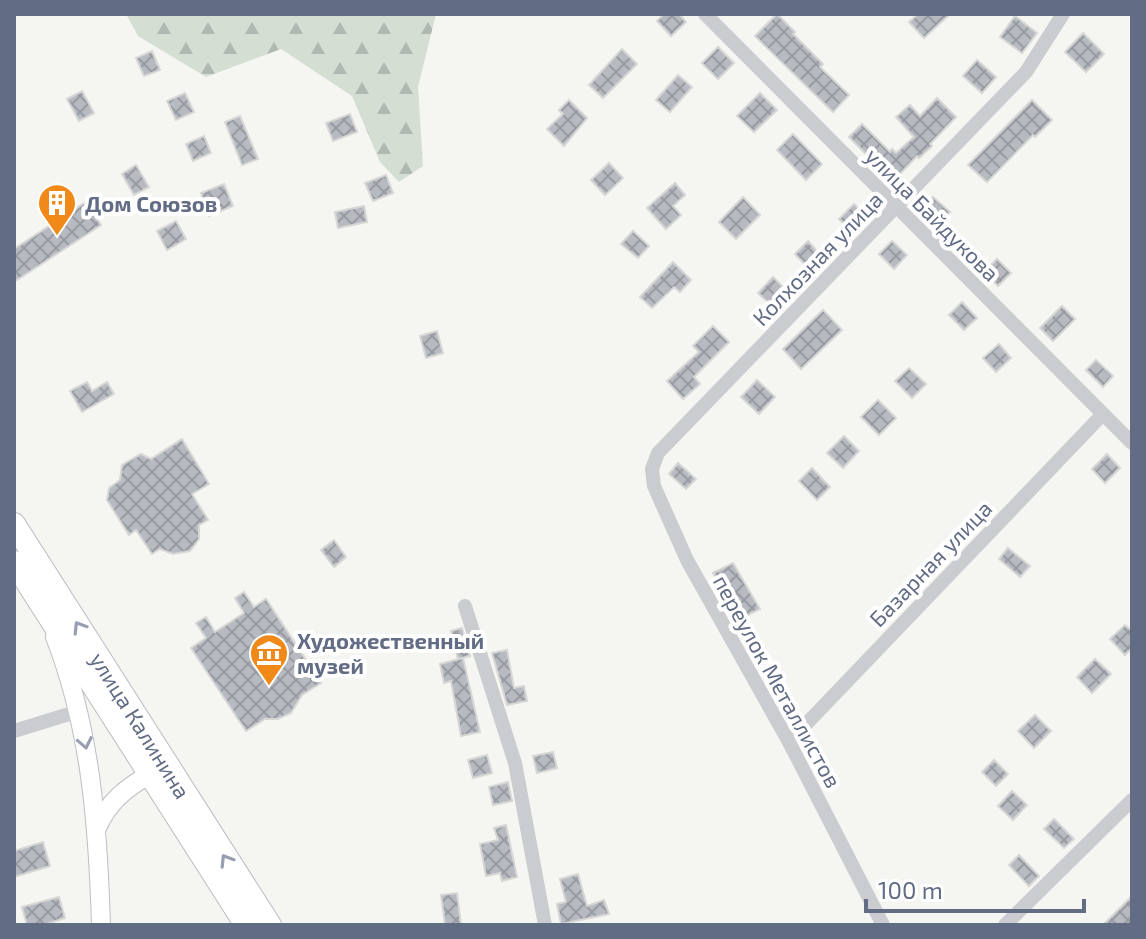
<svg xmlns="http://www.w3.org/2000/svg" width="1146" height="939" viewBox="0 0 1146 939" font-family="'Exo 2',sans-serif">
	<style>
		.forest { fill: url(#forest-firs) }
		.building { fill: url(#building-cross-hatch); stroke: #d6d7d5; stroke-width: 2 }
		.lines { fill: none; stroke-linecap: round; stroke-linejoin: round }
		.secondary-casing { stroke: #bcbec4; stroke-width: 20 }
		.primary-casing { stroke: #babcc1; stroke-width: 24 }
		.street { stroke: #caccd0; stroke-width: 14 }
		.secondary { stroke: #fff; stroke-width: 18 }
		.primary { stroke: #fff; stroke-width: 22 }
		.oneway { stroke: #999fb0 }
		.labels { text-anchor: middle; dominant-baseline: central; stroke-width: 8; stroke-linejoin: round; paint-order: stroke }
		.poi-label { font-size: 22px; font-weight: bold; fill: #626c85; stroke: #fff; text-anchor: start }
		.street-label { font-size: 22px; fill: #626c85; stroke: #fff }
	</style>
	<defs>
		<pattern id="forest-firs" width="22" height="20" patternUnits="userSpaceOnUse" patternTransform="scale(2)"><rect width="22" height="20" fill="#d4ded3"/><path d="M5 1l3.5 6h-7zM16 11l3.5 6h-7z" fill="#afb8b1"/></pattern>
		<pattern id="building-cross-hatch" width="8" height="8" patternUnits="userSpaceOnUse" patternTransform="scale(2)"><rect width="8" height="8" fill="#b7bac1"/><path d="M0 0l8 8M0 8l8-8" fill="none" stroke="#989ba2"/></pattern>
	</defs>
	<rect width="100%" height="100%" fill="#f5f6f2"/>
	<polygon class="forest" points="126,14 436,14 418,87 423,166 399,182 380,162 352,96 281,49 206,77 138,36"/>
	<g class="building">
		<polygon points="664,14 679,14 686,22 671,36 657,21"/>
		<polygon points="777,14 795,32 793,34 823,64 820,67 849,95 833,112 755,36"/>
		<polygon points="918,14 950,14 924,38 909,22"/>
		<polygon points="1015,16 1037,33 1022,53 1000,37"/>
		<polygon points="1083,33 1104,54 1086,72 1065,52"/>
		<polygon points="718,47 734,63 718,79 702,63"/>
		<polygon points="622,49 637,64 603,98 589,85"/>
		<polygon points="152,51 160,70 144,76 136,58"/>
		<polygon points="977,60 996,77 982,93 963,76"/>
		<polygon points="678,75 692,87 670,112 656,100"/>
		<polygon points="82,91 94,113 79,121 67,99"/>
		<polygon points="185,93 194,112 176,120 167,101"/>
		<polygon points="760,93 777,110 754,132 737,116"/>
		<polygon points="937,98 956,117 930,144 932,146 919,158 917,156 893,181 849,137 862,124 890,152 892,149 896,153 914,137 896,117 910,105 920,116"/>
		<polygon points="569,100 587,118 564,146 547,129 563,114 559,110"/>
		<polygon points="1032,100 1052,120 1035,137 1033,135 987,182 968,165"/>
		<polygon points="350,114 357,132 333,141 326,123"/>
		<polygon points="240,116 258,159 242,165 225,122"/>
		<polygon points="793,134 822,164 806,180 777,150"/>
		<polygon points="204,136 211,153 193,161 186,144"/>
		<polygon points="609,163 623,178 605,195 591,180"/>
		<polygon points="136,165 149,187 134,195 122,174"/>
		<polygon points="386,175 393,193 373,201 365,183"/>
		<polygon points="675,183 685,195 673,206 681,215 666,229 647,208"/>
		<polygon points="224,184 233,206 209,216 201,193"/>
		<polygon points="743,197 760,215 736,239 719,222"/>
		<polygon points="933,197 950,212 938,224 923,208"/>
		<polygon points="86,202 101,225 14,282 14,249"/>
		<polygon points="854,204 865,215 850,230 839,219"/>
		<polygon points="364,206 367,222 338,228 335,212"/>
		<polygon points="176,221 186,239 167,250 157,231"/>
		<polygon points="633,231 649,246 638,258 621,244"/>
		<polygon points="808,241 823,258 810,270 795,254"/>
		<polygon points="892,241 907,255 894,269 879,254"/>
		<polygon points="997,259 1011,273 998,286 984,272"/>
		<polygon points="673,262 691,280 680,292 674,287 652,308 640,297"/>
		<polygon points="773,277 789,293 774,308 758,293"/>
		<polygon points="962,302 977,318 964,330 949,315"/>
		<polygon points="1062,306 1075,319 1053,341 1040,328"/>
		<polygon points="823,310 842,330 801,369 783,349"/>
		<polygon points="713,326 729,342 694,377 700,384 683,399 667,381 699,352 693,346"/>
		<polygon points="437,331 443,353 426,358 420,336"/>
		<polygon points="999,344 1011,358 996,372 983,358"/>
		<polygon points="1096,360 1113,376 1103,387 1086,370"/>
		<polygon points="909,368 926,384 912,398 895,381"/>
		<polygon points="757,380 775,397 759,414 741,397"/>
		<polygon points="87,382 92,391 107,382 114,394 82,412 70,391"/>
		<polygon points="878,400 896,418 879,435 861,417"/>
		<polygon points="844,436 859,451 843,468 827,453"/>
		<polygon points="182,439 209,484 192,494 208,520 199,525 199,539 190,551 173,554 160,549 152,554 136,530 129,535 107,500 109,488 120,480 122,465 141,454 151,459"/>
		<polygon points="1107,454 1120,468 1105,483 1092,469"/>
		<polygon points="678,463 696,479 686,489 669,474"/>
		<polygon points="812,468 830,487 817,500 799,481"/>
		<polygon points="334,540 346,557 334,567 321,550"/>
		<polygon points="1008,548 1030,566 1020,577 999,559"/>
		<polygon points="733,563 760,609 744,617 728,586 722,589 713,573"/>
		<polygon points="244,592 254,607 266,599 321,683 302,695 291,713 278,719 265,719 246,731 191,648 206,638 196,623 206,617 215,632 244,613 235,598"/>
		<polygon points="1125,625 1132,631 1132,648 1125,655 1110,639"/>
		<polygon points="462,628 470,656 458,659 451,631"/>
		<polygon points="507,650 514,688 524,686 527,701 507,705 492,653"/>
		<polygon points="463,658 480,732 461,736 451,681 444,683 440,664"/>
		<polygon points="1095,659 1111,674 1092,693 1077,677"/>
		<polygon points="1035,715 1051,731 1034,748 1018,731"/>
		<polygon points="553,752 557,768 537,773 533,756"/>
		<polygon points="487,755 492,773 473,778 468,760"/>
		<polygon points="994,760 1008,774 996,786 982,772"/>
		<polygon points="508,782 512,801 493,805 489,787"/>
		<polygon points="1012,791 1027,805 1013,820 998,806"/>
		<polygon points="1054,819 1074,839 1064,848 1044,829"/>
		<polygon points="506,825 517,877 502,881 500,873 486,876 480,844 498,840 494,828"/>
		<polygon points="43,842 50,866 14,877 14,851"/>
		<polygon points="1019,855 1039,876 1029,886 1009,865"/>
		<polygon points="578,874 587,906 604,900 609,914 561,924 557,904 566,902 560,879"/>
		<polygon points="457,893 461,925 445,925 441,895"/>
		<polygon points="1132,896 1132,925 1103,925"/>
		<polygon points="59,897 65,918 43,925 27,925 22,907"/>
	</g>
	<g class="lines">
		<defs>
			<g id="secondary">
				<path d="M55 637C91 730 98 826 101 925"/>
				<path d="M97 828C108 802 126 788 150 774"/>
			</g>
			<g id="primary">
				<polyline points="14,524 270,925"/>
				<polyline points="14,562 246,925"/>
			</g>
		</defs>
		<use href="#secondary" class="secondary-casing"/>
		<use href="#primary" class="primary-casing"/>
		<g class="street">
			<polyline points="705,14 1132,443"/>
			<polyline points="465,606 515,763 545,925"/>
			<polyline points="14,731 79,711"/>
			<polyline points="789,742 1103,414"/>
			<polyline points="883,925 789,742 687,560 654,486 652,469 658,453 1026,72 1063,14"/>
			<polyline points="1005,925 1132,800"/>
		</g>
		<use href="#secondary" class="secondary"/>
		<use href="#primary" class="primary"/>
	</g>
	<defs><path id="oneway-chevron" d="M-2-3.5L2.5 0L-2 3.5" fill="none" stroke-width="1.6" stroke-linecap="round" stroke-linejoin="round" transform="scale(2)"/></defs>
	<g class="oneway">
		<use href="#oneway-chevron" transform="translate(79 627) rotate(-122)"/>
		<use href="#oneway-chevron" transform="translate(85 743) rotate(79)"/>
		<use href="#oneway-chevron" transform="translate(226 860) rotate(-122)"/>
	</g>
	<defs>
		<symbol id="building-pin" viewBox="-11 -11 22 30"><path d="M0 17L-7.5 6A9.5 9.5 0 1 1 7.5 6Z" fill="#f08917" stroke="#fff"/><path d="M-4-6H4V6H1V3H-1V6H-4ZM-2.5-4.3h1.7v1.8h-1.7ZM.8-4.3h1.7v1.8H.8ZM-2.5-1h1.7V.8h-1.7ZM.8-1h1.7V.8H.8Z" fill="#fff"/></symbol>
		<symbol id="museum-pin" viewBox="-11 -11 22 30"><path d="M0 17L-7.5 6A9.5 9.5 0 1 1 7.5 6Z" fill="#f08917" stroke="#fff"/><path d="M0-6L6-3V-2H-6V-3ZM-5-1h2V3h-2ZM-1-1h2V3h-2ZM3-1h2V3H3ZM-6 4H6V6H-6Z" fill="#fff"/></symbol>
	</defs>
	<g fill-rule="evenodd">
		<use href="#building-pin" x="35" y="181" width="44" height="60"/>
		<use href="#museum-pin" x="247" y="631" width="44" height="60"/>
	</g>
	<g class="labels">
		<g class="poi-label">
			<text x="85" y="203">Дом Союзов</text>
			<text x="297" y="640">Художественный<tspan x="297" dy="25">музей</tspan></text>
		</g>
		<g class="street-label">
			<text transform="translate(933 214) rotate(45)">улица Байдукова</text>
			<text transform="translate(817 258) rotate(-46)">Колхозная улица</text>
			<text transform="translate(930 563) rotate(-46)">Базарная улица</text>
			<text transform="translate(778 681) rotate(61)">переулок Металлистов</text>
			<text transform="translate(141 725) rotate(58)">улица Калинина</text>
		</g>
	</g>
	<rect width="1146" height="939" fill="none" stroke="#626c85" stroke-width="32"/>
	<path d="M866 899v12h218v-12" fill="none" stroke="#626c85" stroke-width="4"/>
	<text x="878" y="899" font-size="24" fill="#626c85" stroke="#ffffff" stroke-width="6" paint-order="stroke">100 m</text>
</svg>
